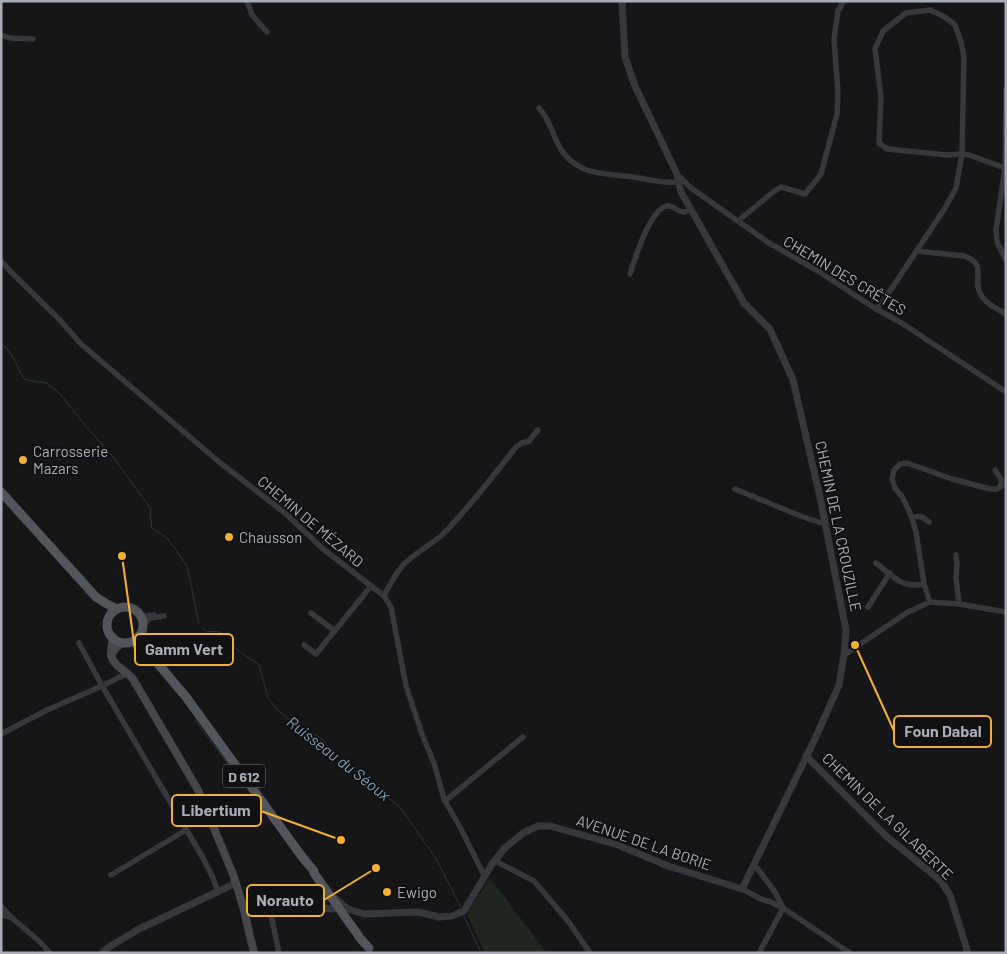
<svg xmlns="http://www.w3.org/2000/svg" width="1007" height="954" viewBox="0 0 1007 954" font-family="Barlow,sans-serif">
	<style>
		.green { fill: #1e261f }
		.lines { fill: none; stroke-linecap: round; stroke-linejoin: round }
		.stream { stroke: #2c353c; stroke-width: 1 }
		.minor { stroke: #37383d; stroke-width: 5.5 }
		.tertiary { stroke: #37383d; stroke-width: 7 }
		.secondary { stroke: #45474d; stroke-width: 8 }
		.primary { stroke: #53555c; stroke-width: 9 }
		.poi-dot { fill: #f2b134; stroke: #111113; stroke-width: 2 }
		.labels { text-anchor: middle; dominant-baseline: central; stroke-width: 4; stroke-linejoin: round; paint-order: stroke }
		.shield { fill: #111113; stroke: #7b7e86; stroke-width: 1 }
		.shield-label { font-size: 14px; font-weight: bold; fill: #a8adb8 }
		.street-label { font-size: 15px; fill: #a8adb8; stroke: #111113 }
		.poi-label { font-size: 15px; fill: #a8adb8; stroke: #111113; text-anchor: start }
		.water-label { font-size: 16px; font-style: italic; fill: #7f9bb3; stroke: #111113 }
		.leader { fill: none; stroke: #f2b134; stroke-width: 2 }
		.callout-dot { fill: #f2b134; stroke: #111113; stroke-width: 2 }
		.callout { fill: #111113; stroke: #f2b134; stroke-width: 2 }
		.callout-label { font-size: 16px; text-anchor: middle; font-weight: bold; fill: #a8adb8 }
	</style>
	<rect width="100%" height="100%" fill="#161618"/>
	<polygon class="green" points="490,878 547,953 485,953 467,914"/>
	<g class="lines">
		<g class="stream">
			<polyline points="1,342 11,354 24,379 31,381 47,383 61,395 85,425 113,457 151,509 150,515 152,528 167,538 187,566 199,624"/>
			<polyline points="203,628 206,631 220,632 240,652 259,665 268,698 276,708 297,727 316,735 323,740 332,751 356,772 400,807 435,857 461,907"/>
			<polyline points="195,720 246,788"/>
			<polyline points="464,916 481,953"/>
		</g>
		<g class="minor">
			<polyline points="247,1 252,15 267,32"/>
			<polyline points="1,35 10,38 33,39"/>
			<polyline points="1006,89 1005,168 996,230 997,242 1006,260"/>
			<path d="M539 108C544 114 548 121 551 128 555 137 558 147 565 155 571 162 579 167 587 170 602 175 618 175 633 177 648 179 663 184 678 182"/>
			<polyline points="677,174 691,188 769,243 818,271 876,309 900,322 1006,392"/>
			<polyline points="738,221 773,192 781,187 805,194 821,174 837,114 838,92 834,39 838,11 844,1"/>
			<path d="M916 251 964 256C989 265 971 279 981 295 986 304 997 309 1006 314"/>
			<polyline points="1,261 13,274 59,319 81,344 218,461 285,513 322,548 384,596 391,607 406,686 423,737 434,763 444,799 461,829 485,877"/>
			<path d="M630 274C635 258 649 212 666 206 673 204 677 212 684 212 686 212 688 210 691 209L692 210"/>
			<polyline points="876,309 884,300 945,208 956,188 962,154 964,57 961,42 955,25 945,17 930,10 906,13 883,31 875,49 881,97 879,143 887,149 947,155 962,154 969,155 1005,168"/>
			<polyline points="735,489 803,517 825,524"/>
			<path d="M912 518C920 515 923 517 929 522"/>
			<polyline points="956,555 957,564 956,577 959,604"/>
			<path d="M876 563C893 576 901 589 924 584"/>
			<path d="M384 596C389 586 395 575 402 566 415 552 434 544 447 530 472 504 494 475 516 447L522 443 529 441 538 430"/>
			<polyline points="930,602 924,584 916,532 912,518 903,498 895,488 892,479 894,470 900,464 907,463 952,479 990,489 997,489 1001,486 1001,479 995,470"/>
			<polyline points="868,607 890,573"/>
			<polyline points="311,613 335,631"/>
			<polyline points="141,616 154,615"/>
			<polyline points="143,625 150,618 164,616"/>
			<polyline points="79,643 101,684 203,858 212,876 218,891"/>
			<polyline points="304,645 316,654 371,586"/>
			<polyline points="844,655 908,612 930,602 959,604 1006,612"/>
			<polyline points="1,734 47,710 102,686 128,673"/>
			<polyline points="445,801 523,737"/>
			<polyline points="495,861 534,881 568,921 590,953"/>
			<polyline points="754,864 775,892 783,908"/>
			<polyline points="111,875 186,830"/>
			<polyline points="742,889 761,899 771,902 783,908 850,953"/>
			<polyline points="1,906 11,917"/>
			<polyline points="270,910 279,953"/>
			<polyline points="1,915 11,917 40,942 50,953"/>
			<polyline points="759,953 783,908"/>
		</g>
		<g class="tertiary">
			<polyline points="806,756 886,836 941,881 950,895 968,953"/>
			<polyline points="336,899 348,909 364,914 418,912 439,917 452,916 464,911 492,864 505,848 523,833 538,826 550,826 618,845 668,866 742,889 814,741 839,685 844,655 846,630 820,497 793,380 770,329 744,303 681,192 676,172 635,86 625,57 622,1"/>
			<path d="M245 914C273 906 304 907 333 909"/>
			<polyline points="102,953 109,947 139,929 236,883"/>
		</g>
		<g class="secondary">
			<path d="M113 637C112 643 111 649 111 654 112 666 126 670 133 679L198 790 233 874 243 906 254 953"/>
			<polyline points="111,655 116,648 122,643"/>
		</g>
		<g class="primary">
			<polyline points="1,492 96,597 107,604 117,609"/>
			<circle cx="125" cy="625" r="18"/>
			<polyline points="139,636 149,653 186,697 303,858 314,871 314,873 358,935 359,937 369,948"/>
		</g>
	</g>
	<g class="poi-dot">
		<circle cx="23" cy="460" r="5"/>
		<circle cx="229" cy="537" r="5"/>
		<circle cx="387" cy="892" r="5"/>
	</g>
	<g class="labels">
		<rect class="shield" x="223" y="764.5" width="42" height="23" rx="4"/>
		<g class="shield-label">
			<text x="244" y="776">D 612</text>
		</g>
		<g class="street-label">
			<text transform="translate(845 275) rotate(31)">CHEMIN DES CRÊTES</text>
			<text transform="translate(311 521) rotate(40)">CHEMIN DE MÉZARD</text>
			<text transform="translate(839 526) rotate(78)">CHEMIN DE LA CROUZILLE</text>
			<text transform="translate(888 816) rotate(44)">CHEMIN DE LA GILABERTE</text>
			<text transform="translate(644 842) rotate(19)">AVENUE DE LA BORIE</text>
		</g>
		<g class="poi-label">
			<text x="33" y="451">Carrosserie<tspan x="33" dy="17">Mazars</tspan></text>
			<text x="239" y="537">Chausson</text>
			<text x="397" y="892">Ewigo</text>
		</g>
		<g class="water-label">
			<text transform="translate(339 758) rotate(38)">Ruisseau du Séoux</text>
		</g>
	</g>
	<path class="leader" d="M122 556L135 650M855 645L894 731M341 840L261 811M376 868L324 900"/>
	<g class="callout-dot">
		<circle cx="122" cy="556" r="5"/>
		<circle cx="855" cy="645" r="5"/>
		<circle cx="341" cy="840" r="5"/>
		<circle cx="376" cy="868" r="5"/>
	</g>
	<g class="callout">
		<rect x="135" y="634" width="98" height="31" rx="5"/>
		<rect x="894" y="716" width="97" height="31" rx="5"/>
		<rect x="172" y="795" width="89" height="31" rx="5"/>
		<rect x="247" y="885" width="77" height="31" rx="5"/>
	</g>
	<g class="callout-label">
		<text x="184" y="655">Gamm Vert</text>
		<text x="943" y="737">Foun Dabal</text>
		<text x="216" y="816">Libertium</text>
		<text x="285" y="906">Norauto</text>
	</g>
	<rect width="1007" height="954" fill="none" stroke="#a8adb8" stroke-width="5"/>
</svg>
